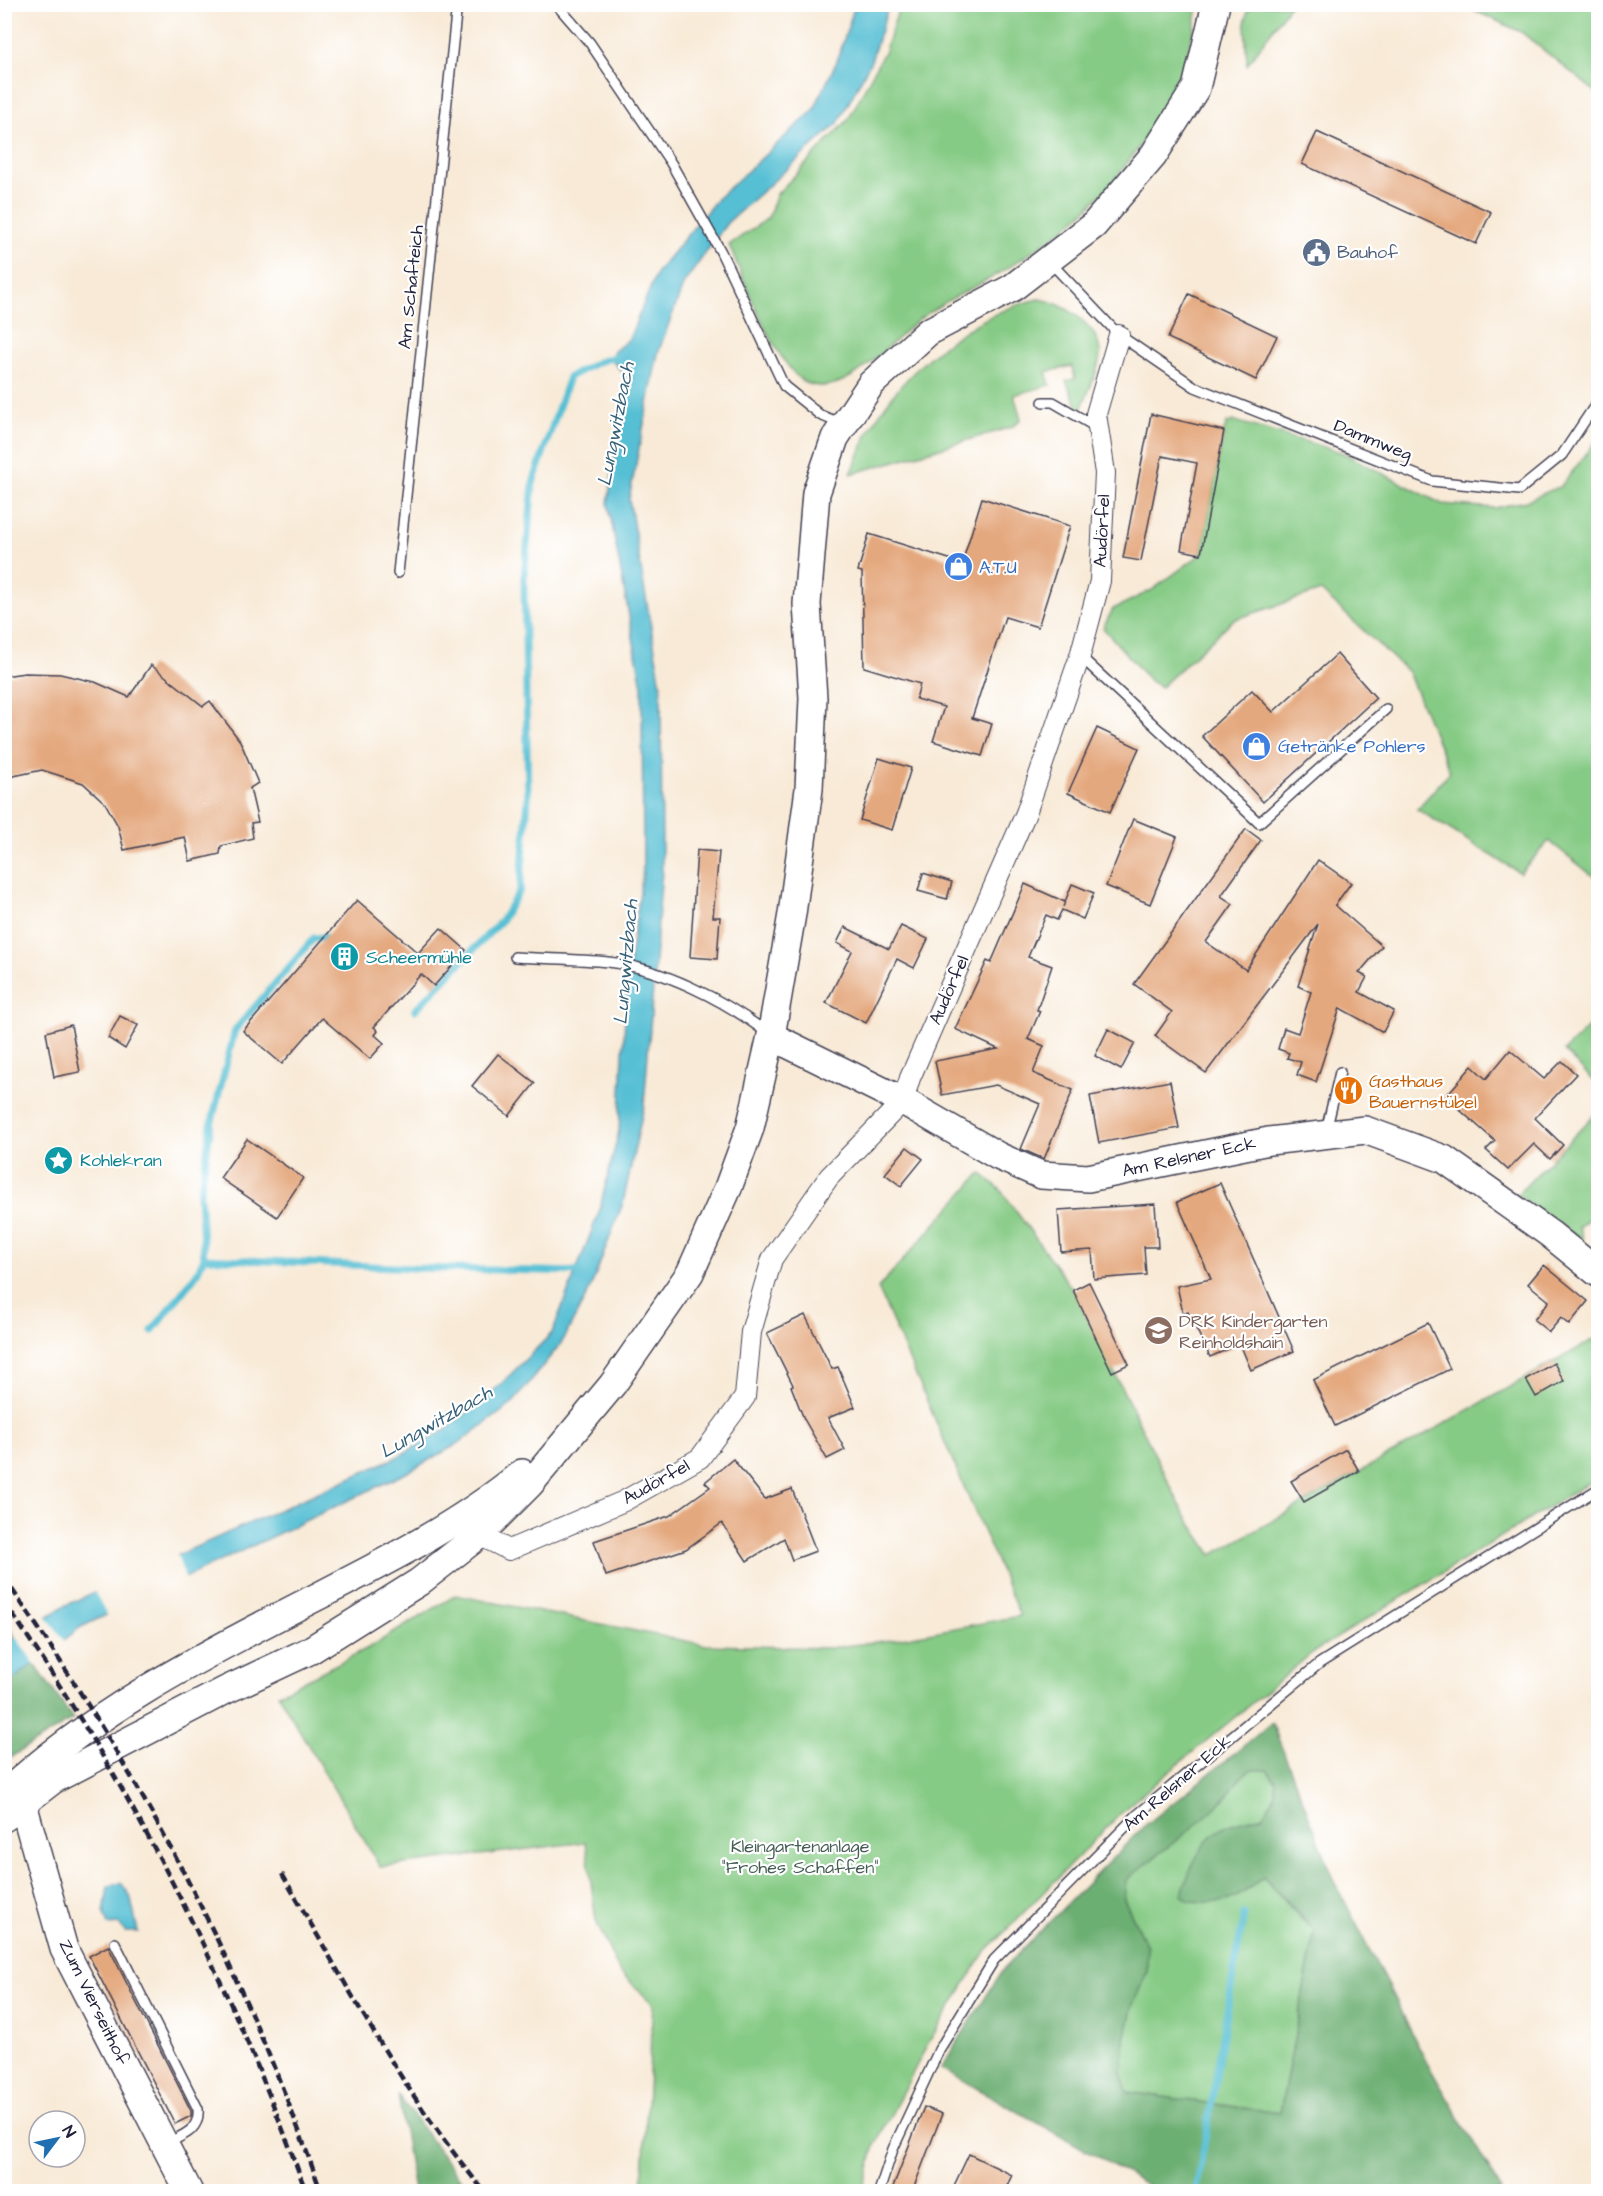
<svg xmlns="http://www.w3.org/2000/svg" width="1603" height="2196" viewBox="0 0 1603 2196" font-family="'Architects Daughter',sans-serif">
	<style>
		.green { fill: #86cb85; stroke: #547660; stroke-width: 1.5 }
		.forest { fill: #6caf72; stroke: #476856; stroke-width: 1.5; fill-rule: evenodd }
		.water { fill: #57bfd4; stroke: #3c7088; stroke-width: 1.5 }
		.pier { fill: #f8ead7 }
		.lines { fill: none; stroke-linecap: round; stroke-linejoin: round }
		.stream { stroke: #57bfd4; stroke-width: 7 }
		.building { fill: #e4a87e }
		.lane-casing { stroke: #424052; stroke-width: 12 }
		.street-casing { stroke: #424052; stroke-width: 22 }
		.secondary-casing { stroke: #424052; stroke-width: 30 }
		.lane { stroke: #fff; stroke-width: 9 }
		.street { stroke: #fff; stroke-width: 20 }
		.secondary { stroke: #fff; stroke-width: 27 }
		.rail { stroke: #22223b; stroke-width: 4.5; stroke-dasharray: 9 4.5; stroke-linecap: butt }
		.labels { text-anchor: middle; dominant-baseline: central; stroke-width: 4.5; stroke-linejoin: round; paint-order: stroke }
		.service-label { font-size: 18px; fill: #4e5e75; stroke: #fff; text-anchor: start }
		.street-label { font-size: 18px; fill: #22223b; stroke: #fff }
		.shop-label { font-size: 18px; fill: #366cbe; stroke: #fff; text-anchor: start }
		.culture-label { font-size: 18px; fill: #0d838f; stroke: #fff; text-anchor: start }
		.food-label { font-size: 18px; fill: #c56008; stroke: #fff; text-anchor: start }
		.education-label { font-size: 18px; fill: #785e54; stroke: #fff; text-anchor: start }
		.park-label { font-size: 18px; fill: #455d55; stroke: #fff }
		.water-label { font-size: 20px; font-style: italic; fill: #376178; stroke: #fff }
	</style>
	<rect width="100%" height="100%" fill="#fff"/>
	<filter id="ink" filterUnits="userSpaceOnUse"><feTurbulence type="fractalNoise" baseFrequency=".0167" numOctaves="2"/><feDisplacementMap in="SourceGraphic" scale="12" xChannelSelector="R" yChannelSelector="G"/><feConvolveMatrix kernelMatrix="1 2 1 2 8 2 1 2 1" color-interpolation-filters="sRGB"/></filter>
	<filter id="wash" filterUnits="userSpaceOnUse"><feTurbulence type="fractalNoise" baseFrequency=".008" numOctaves="4" result="noise"/><feDisplacementMap in="SourceGraphic" scale="24" xChannelSelector="R" yChannelSelector="G"/><feGaussianBlur stdDeviation="1.35" result="paint"/><feColorMatrix in="noise" values="0 0 0 0 0 0 0 0 0 0 0 0 0 0 0 0 0 1.4 0 .05"/><feComposite in="paint" operator="in"/></filter>
	<g filter="url(#wash)">
		<rect width="100%" height="100%" fill="#f8ead7"/>
		<g class="green">
			<path d="M900 5H1198C1189 83 1130 174 1070 224 1052 239 1031 252 1011 266 982 285 949 297 921 318 891 340 848 398 809 384 777 373 743 276 729 245L768 218 777 194 848 120 885 50Z"/>
			<polygon points="1249,5 1290,5 1247,65 1245,23"/>
			<polygon points="1462,5 1598,5 1598,94 1521,32"/>
			<path d="M1038 299C1062 301 1100 326 1100 354 1099 372 1086 395 1080 412L1066 381 1075 379 1072 366 1046 372 1050 385 1014 395 1021 419 1012 427 851 474C858 459 862 442 871 428 905 368 971 315 1038 299Z"/>
			<polygon points="1235,421 1341,452 1442,504 1495,508 1526,501 1561,486 1598,439 1598,880 1549,841 1520,873 1417,809 1450,772 1408,672 1321,591 1233,620 1161,687 1150,681 1103,628 1113,609 1152,590 1201,554 1224,431 1227,423"/>
			<polygon points="1598,1018 1598,1085 1564,1051"/>
			<polygon points="1598,1111 1598,1211 1579,1227 1583,1240 1517,1195"/>
			<polygon points="981,1173 1000,1189 1073,1290 1185,1515 1212,1555 1598,1337 1598,1477 1312,1653 1128,1806 984,1953 930,2040 875,2145 863,2191 642,2191 653,2004 619,1971 596,1921 586,1842 380,1867 278,1694 370,1647 456,1595 706,1645 829,1648 891,1640 1020,1616 878,1288"/>
			<path d="M1252 1769 1267 1770 1276 1781 1274 1798 1263 1816 1222 1828 1188 1901C1228 1903 1233 1903 1263 1877L1301 1919 1315 1931 1280 2113 1126 2092 1122 2072 1125 2039 1133 2004 1147 1972V1947L1124 1899 1125 1880 1225 1799 1236 1780Z"/>
		</g>
		<g class="forest">
			<polygon points="4,1620 73,1719 9,1758 5,1765"/>
			<path d="M1272 1723 1336 1884 1427 2063 1502 2191H1158L941 2068 1004 1968 1142 1828ZM1252 1769 1267 1770 1276 1780 1274 1798 1263 1816C1225 1825 1211 1827 1193 1864 1188 1875 1184 1884 1182 1895L1188 1901C1231 1904 1230 1903 1263 1877L1315 1931 1280 2113 1127 2092 1122 2072 1125 2039 1133 2004 1147 1972V1947L1124 1899 1126 1880C1158 1853 1194 1830 1224 1799 1236 1786 1234 1781 1252 1769Z"/>
			<polygon points="398,2095 469,2191 414,2191"/>
		</g>
		<g class="water">
			<polygon points="855,5 889,5 871,61 838,123 727,223 684,283 658,353 629,499 661,685 662,870 644,1106 623,1203 590,1289 562,1342 512,1404 456,1445 406,1473 81,1627 16,1677 5,1690 5,1649 15,1637 64,1606 397,1457 447,1429 500,1385 552,1333 599,1212 619,1131 627,979 643,871 642,686 608,503 627,377 614,363 613,352 629,339 657,272 717,199 813,111 837,61"/>
			<polygon points="121,1883 130,1895 138,1932 125,1932 119,1924 108,1925 104,1914 108,1886"/>
		</g>
		<g class="pier">
			<polygon points="176,1552 186,1581 109,1618 93,1589"/>
			<polygon points="45,1614 66,1643 36,1666 14,1634"/>
		</g>
		<g class="lines">
			<g class="stream">
				<polyline points="415,1010 501,921 520,890 528,800 524,579 533,483 569,377 598,362 620,355"/>
				<polyline points="204,1258 414,1268 582,1272"/>
				<polyline points="152,1331 196,1275 204,1258 200,1194 211,1125 235,1030 314,938 325,937"/>
				<polyline points="1196,2192 1244,1914"/>
			</g>
		</g>
		<g id="blocks">
			<g class="building">
				<polygon points="1317,132 1491,212 1476,244 1302,164"/>
				<polygon points="1189,294 1277,336 1256,380 1168,338"/>
				<polygon points="1151,414 1224,431 1201,554 1181,550 1197,463 1162,456 1141,561 1123,558"/>
				<polygon points="982,498 1070,526 1038,627 1005,617 972,718 992,724 982,756 933,741 944,707 916,699 920,684 864,667 862,572 858,571 869,534 962,563"/>
				<polygon points="1337,654 1376,698 1263,802 1202,736 1252,690 1273,712"/>
				<polygon points="151,665 203,706 210,701 240,741 258,783 250,788 258,822 251,823 253,838 221,846 220,854 190,861 185,837 124,850 118,826 105,803 83,783 42,770 4,778 4,676 25,673 60,674 95,682 129,697"/>
				<polygon points="1097,728 1139,748 1110,812 1068,793"/>
				<polygon points="879,758 911,768 892,830 860,820"/>
				<polygon points="1133,819 1177,837 1150,904 1106,886"/>
				<polygon points="1246,829 1261,840 1221,896 1233,904 1206,942 1246,970 1318,860 1351,883 1335,905 1382,946 1359,973 1367,977 1359,992 1394,1011 1383,1032 1340,1008 1316,1082 1297,1075 1301,1062 1287,1058 1289,1053 1278,1049 1284,1028 1298,1033 1311,992 1298,986 1318,924 1206,1073 1155,1036 1172,1012 1134,984"/>
				<polygon points="697,850 719,852 713,917 720,917 717,959 690,957"/>
				<polygon points="923,873 952,882 947,899 918,891"/>
				<polygon points="1025,884 1065,902 1063,907 1072,884 1094,893 1083,919 1062,910 1057,920 1046,915 1028,957 1052,966 1037,1010 1040,1011 1028,1039 1044,1046 1033,1073 1073,1090 1044,1159 1021,1149 1040,1104 996,1085 942,1095 935,1061 998,1049 955,1029 987,961 991,963"/>
				<polygon points="357,900 418,953 441,928 466,950 434,986 421,974 374,1027 378,1031 375,1035 384,1043 370,1059 322,1018 282,1064 243,1031"/>
				<polygon points="901,926 928,939 914,968 897,959 866,1023 826,1003 852,951 837,943 845,927 889,949"/>
				<polygon points="120,1016 138,1025 125,1049 108,1038"/>
				<polygon points="71,1025 80,1072 54,1077 46,1032"/>
				<polygon points="1108,1029 1135,1043 1121,1070 1095,1056"/>
				<polygon points="1510,1050 1544,1079 1562,1061 1576,1074 1535,1118 1563,1145 1550,1159 1534,1144 1508,1170 1486,1150 1495,1141 1445,1097 1472,1066 1486,1079"/>
				<polygon points="498,1054 535,1083 509,1116 472,1086"/>
				<polygon points="1170,1081 1179,1128 1099,1143 1090,1096"/>
				<polygon points="247,1139 303,1178 277,1217 220,1178"/>
				<polygon points="907,1147 923,1159 901,1186 885,1174"/>
				<polygon points="1220,1183 1294,1351 1251,1370 1240,1344 1210,1357 1188,1312 1183,1313 1177,1286 1211,1279 1177,1202"/>
				<polygon points="1155,1204 1158,1247 1144,1247 1146,1275 1094,1279 1092,1250 1061,1252 1058,1210"/>
				<polygon points="1544,1265 1588,1301 1569,1325 1561,1318 1549,1332 1534,1320 1549,1301 1528,1284"/>
				<polygon points="1089,1282 1129,1364 1112,1372 1073,1290"/>
				<polygon points="805,1315 832,1369 838,1367 855,1407 828,1418 845,1450 827,1459 804,1419 791,1386 793,1385 767,1333"/>
				<polygon points="1428,1323 1450,1369 1335,1426 1313,1380"/>
				<polygon points="1554,1363 1564,1381 1536,1397 1526,1379"/>
				<polygon points="1346,1449 1359,1471 1304,1502 1291,1481"/>
				<polygon points="733,1459 765,1499 792,1489 816,1551 792,1560 784,1538 747,1561 722,1523 686,1549 606,1576 594,1541 669,1516 710,1487 705,1482"/>
				<polygon points="108,1946 191,2111 191,2116 175,2124 89,1956"/>
				<polygon points="924,2107 942,2114 912,2192 891,2192"/>
				<polygon points="969,2154 1012,2175 1004,2192 951,2192"/>
			</g>
		</g>
	</g>
	<g filter="url(#ink)">
		<use href="#blocks" fill-opacity="0" stroke="#424052" stroke-width="1.5"/>
		<g class="lines">
			<defs>
				<g id="lane">
					<polyline points="556,4 590,43 671,163 721,252 784,386 820,415 842,424"/>
					<polyline points="1050,262 1119,335 1195,387 1432,481 1519,490 1562,455 1598,401"/>
					<polyline points="1043,402 1053,402 1096,427"/>
					<polyline points="398,573 457,4"/>
					<polyline points="1080,656 1259,823 1386,709"/>
					<path d="M515 957C546 959 577 959 608 962 661 968 725 1000 767 1033"/>
					<polyline points="1326,1131 1340,1072"/>
					<path d="M115 1943 198 2109C200 2130 184 2135 167 2143"/>
					<polyline points="879,2192 893,2149 939,2050 994,1960 1137,1815 1320,1663 1598,1489"/>
				</g>
				<polyline id="street" points="479,1535 509,1550 624,1501 700,1458 745,1397 751,1332 772,1259 829,1177 903,1101 910,1078 1026,813 1080,656 1100,581 1105,473 1096,414 1119,335"/>
				<g id="secondary">
					<polyline points="771,1036 903,1101 998,1156 1041,1175 1088,1178 1269,1141 1365,1130 1444,1159 1550,1234 1598,1273"/>
					<polyline points="15,1791 23,1804 64,1949 189,2192"/>
					<path d="M4 1795C89 1715 194 1660 297 1607 375 1567 454 1529 522 1473"/>
					<polyline points="4,1818 53,1780 226,1690 309,1651 419,1582 479,1535 530,1484 613,1384 690,1273 728,1188 750,1128 771,1036 792,914 809,789 813,698 807,604 816,493 835,438 871,384 928,332 1012,288 1094,225 1153,156 1196,88 1216,4"/>
				</g>
			</defs>
			<use href="#lane" class="lane-casing"/>
			<use href="#street" class="street-casing"/>
			<use href="#secondary" class="secondary-casing"/>
			<use href="#lane" class="lane"/>
			<use href="#street" class="street"/>
			<use href="#secondary" class="secondary"/>
			<g class="rail">
				<path d="M4 1578C138 1769 245 1971 321 2192"/>
				<path d="M4 1602C131 1785 231 1982 306 2192"/>
				<path d="M282 1874C345 1981 404 2096 485 2192"/>
			</g>
		</g>
	</g>
	<defs>
		<symbol id="civic-disc" viewBox="-11 -11 22 22"><circle r="9.5" fill="#5c6f8a" stroke="#fff"/><path d="M-.6-6.5H3V-4.5H.6V-3L4-1V1h2V6H-6V1h2V-1L-.6-3ZM-1.2 2.5V6h2.4V2.5Z" fill="#fff"/></symbol>
		<symbol id="shop-disc" viewBox="-11 -11 22 22"><circle r="9.5" fill="#3f7fe0" stroke="#fff"/><path d="M-5-2.5h2.3a2.7 3.5 0 0 1 5.4 0H5L5.5 6h-11ZM-1.5-2.5h3a1.5 2.3 0 0 0-3 0Z" fill="#fff"/></symbol>
		<symbol id="building-disc" viewBox="-11 -11 22 22"><circle r="9.5" fill="#0f9aa8" stroke="#fff"/><path d="M-4-6H4V6H1V3H-1V6H-4ZM-2.5-4.3h1.7v1.8h-1.7ZM.8-4.3h1.7v1.8H.8ZM-2.5-1h1.7V.8h-1.7ZM.8-1h1.7V.8H.8Z" fill="#fff"/></symbol>
		<symbol id="restaurant-disc" viewBox="-11 -11 22 22"><circle r="9.5" fill="#e8710a" stroke="#fff"/><path d="M-5-6h1v4h1v-4h1v4h1v-4h1v5L-1.5 .5V6h-2V.5L-5-1ZM5-6V6H3V1.5H1.5Q1.5-4 5-6Z" fill="#fff"/></symbol>
		<symbol id="sight-disc" viewBox="-11 -11 22 22"><circle r="9.5" fill="#0f9aa8" stroke="#fff"/><path d="M0-6L1.8-2.2L6-1.7L2.9 1.2L3.7 5.4L0 3.3L-3.7 5.4L-2.9 1.2L-6-1.7L-1.8-2.2Z" fill="#fff"/></symbol>
		<symbol id="school-disc" viewBox="-11 -11 22 22"><circle r="9.5" fill="#8d6e63" stroke="#fff"/><path d="M0-5L7-2L0 1L-7-2ZM-4 1L0 2.5L4 1V4Q0 6-4 4Z" fill="#fff"/></symbol>
	</defs>
	<g fill-rule="evenodd">
		<use href="#civic-disc" x="1300" y="236" width="33" height="33"/>
		<use href="#shop-disc" x="942" y="550" width="33" height="33"/>
		<use href="#shop-disc" x="1240" y="730" width="33" height="33"/>
		<use href="#building-disc" x="328" y="940" width="33" height="33"/>
		<use href="#restaurant-disc" x="1332" y="1074" width="33" height="33"/>
		<use href="#sight-disc" x="42" y="1144" width="33" height="33"/>
		<use href="#school-disc" x="1142" y="1314" width="33" height="33"/>
	</g>
	<g class="labels">
		<g class="service-label">
			<text x="1337" y="252">Bauhof</text>
		</g>
		<g class="street-label">
			<text transform="translate(411 287) rotate(-84)">Am Schafteich</text>
			<text transform="translate(1373 440) rotate(22)">Dammweg</text>
			<text transform="translate(1102 531) rotate(-87)">Audörfel</text>
			<text transform="translate(949 990) rotate(-66)">Audörfel</text>
			<text transform="translate(1189 1157) rotate(-12)">Am Relsner Eck</text>
			<text transform="translate(656 1482) rotate(-29)">Audörfel</text>
			<text transform="translate(1177 1783) rotate(-41)">Am Relsner Eck</text>
			<text transform="translate(94 2002) rotate(64)">Zum Vierseithof</text>
		</g>
		<g class="shop-label">
			<text x="979" y="567">A.T.U</text>
			<text x="1278" y="746">Getränke Pohlers</text>
		</g>
		<g class="culture-label">
			<text x="366" y="957">Scheermühle</text>
			<text x="80" y="1160">Kohlekran</text>
		</g>
		<g class="food-label">
			<text x="1369" y="1081">Gasthaus<tspan x="1369" dy="21">Bauernstübel</tspan></text>
		</g>
		<g class="education-label">
			<text x="1179" y="1321">DRK Kindergarten<tspan x="1179" dy="21">Reinholdshain</tspan></text>
		</g>
		<g class="park-label">
			<text x="800" y="1846">Kleingartenanlage<tspan x="800" dy="21">"Frohes Schaffen"</tspan></text>
		</g>
		<g class="water-label">
			<text transform="translate(616 424) rotate(-79)">Lungwitzbach</text>
			<text transform="translate(626 962) rotate(-85)">Lungwitzbach</text>
			<text transform="translate(436 1422) rotate(-30)">Lungwitzbach</text>
		</g>
	</g>
	<rect width="1603" height="2196" fill="none" stroke="#fff" stroke-width="24"/>
	<g transform="translate(57 2139) rotate(58)"><circle r="28" fill="#ffffff" stroke="#a7a7b1" stroke-width="1.5"/>
	<path d="M0-4.5L10 22L0 15L-10 22Z" fill="#1f6fb2"/>
	<text y="-9" font-size="16" font-weight="bold" text-anchor="middle" fill="#22223b">N</text>
	</g>
</svg>
